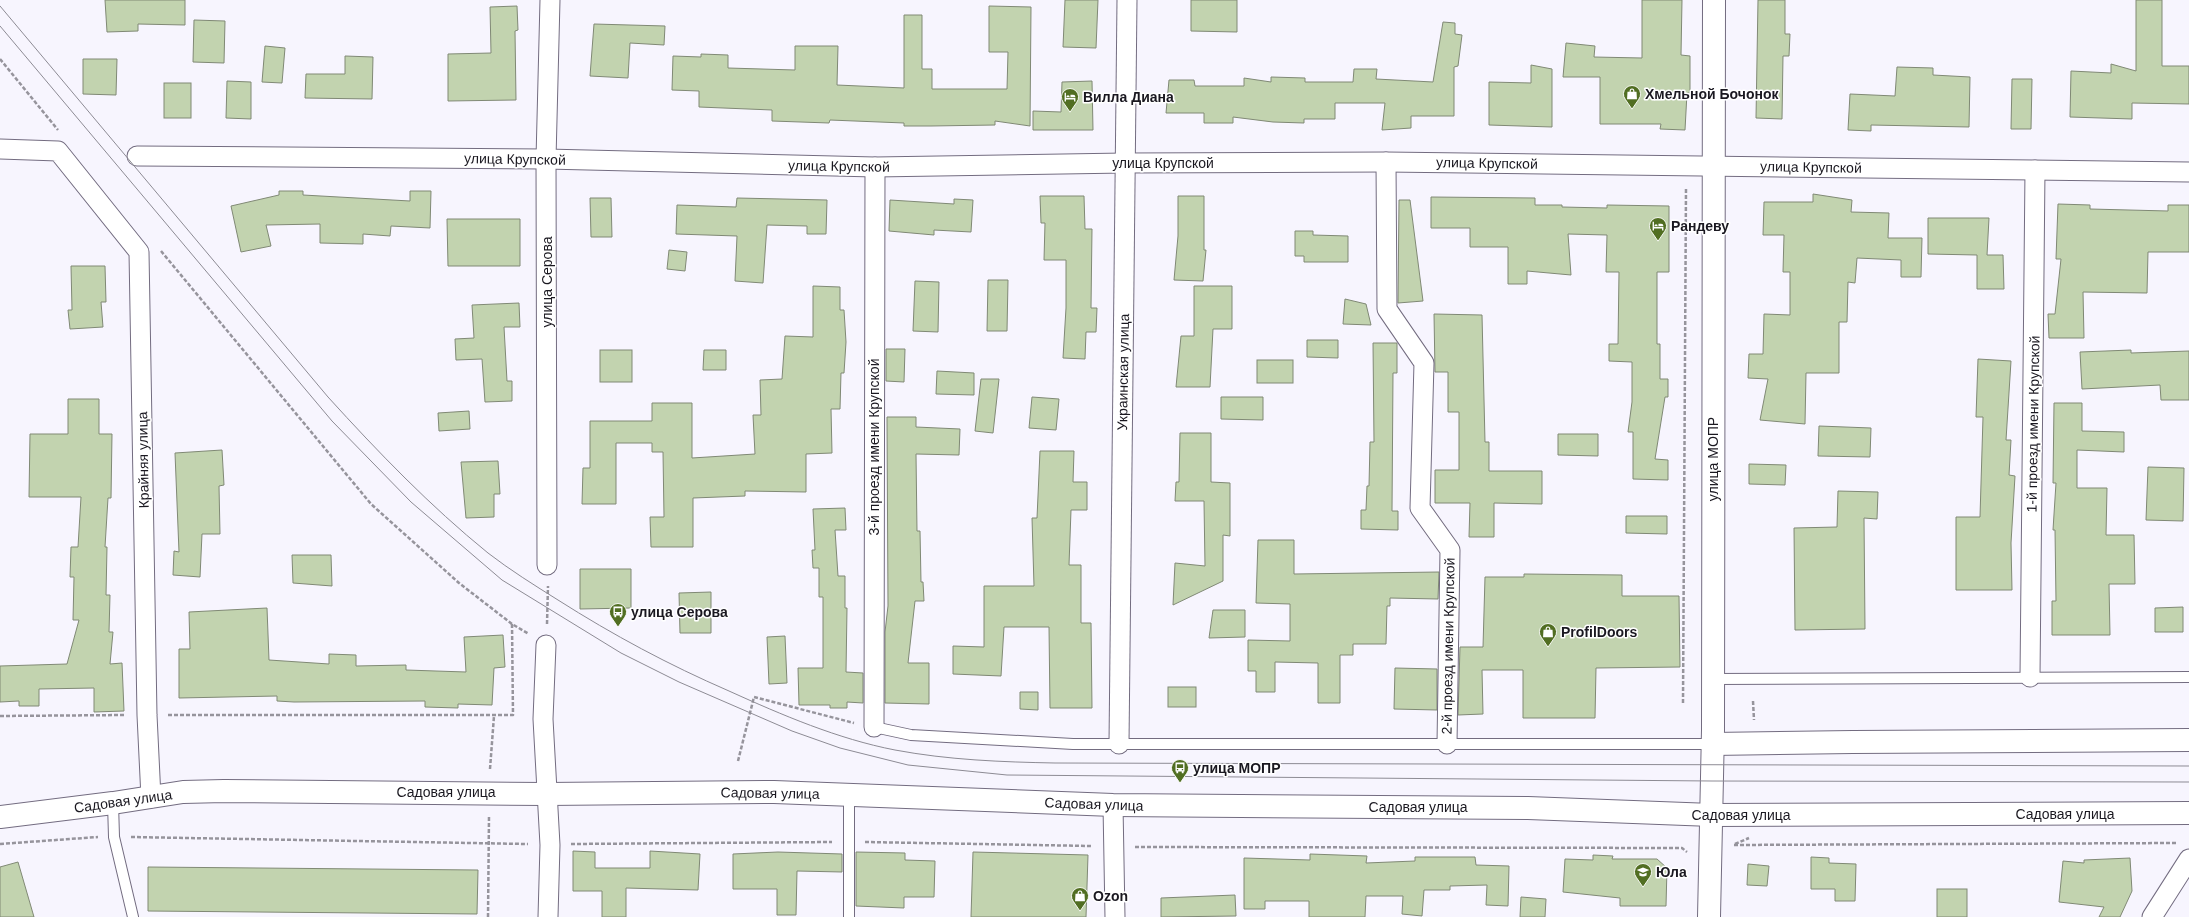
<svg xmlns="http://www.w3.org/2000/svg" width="2189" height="917" viewBox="0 0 2189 917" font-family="Arial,sans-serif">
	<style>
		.building { fill: #c2d3af; stroke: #808975 }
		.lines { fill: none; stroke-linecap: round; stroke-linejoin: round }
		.service-casing { stroke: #736c80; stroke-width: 12 }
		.minor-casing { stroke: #736c80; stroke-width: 21 }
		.tertiary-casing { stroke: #736c80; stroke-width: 24 }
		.secondary-casing { stroke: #736c80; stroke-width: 24 }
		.path { stroke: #96949c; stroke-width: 2.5; stroke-dasharray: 4 2; stroke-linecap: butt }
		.service { stroke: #fff; stroke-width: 10 }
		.minor { stroke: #fff; stroke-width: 19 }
		.tertiary { stroke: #fff; stroke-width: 22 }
		.secondary { stroke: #fff; stroke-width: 22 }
		.tram { stroke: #8d8b94; stroke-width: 1 }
		.labels { text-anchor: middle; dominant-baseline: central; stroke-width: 3; stroke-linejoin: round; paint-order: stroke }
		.poi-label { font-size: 14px; font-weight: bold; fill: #1a1820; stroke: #fff; text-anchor: start }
		.street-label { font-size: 14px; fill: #1a1820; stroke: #fff }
	</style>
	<rect width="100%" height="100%" fill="#f7f5fe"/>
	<g class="building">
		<polygon points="105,0 185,0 185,25 138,24 138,31 107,32"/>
		<polygon points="1065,0 1098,0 1096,48 1063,47"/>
		<polygon points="1191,0 1237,0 1237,32 1191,31"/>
		<polygon points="1642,0 1682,0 1681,55 1690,56 1690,93 1687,93 1685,130 1660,129 1661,124 1600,124 1600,77 1563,77 1566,43 1595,46 1594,57 1642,58"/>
		<polygon points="1758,0 1785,0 1785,34 1790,34 1789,56 1783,56 1782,119 1756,118"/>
		<polygon points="2136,0 2162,0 2162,66 2189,66 2189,104 2132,103 2132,119 2070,117 2071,71 2111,73 2111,64 2136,71"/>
		<polygon points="517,6 518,30 515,31 516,100 448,101 448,54 491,53 490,7"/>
		<polygon points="989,6 1031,7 1030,126 995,121 995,125 931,126 904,126 904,123 830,120 829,123 772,121 772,110 699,107 699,91 672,90 673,56 701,57 701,54 728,55 728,68 795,70 795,46 838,46 837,85 904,88 904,15 922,15 922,69 932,69 932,89 1007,89 1008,52 989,52"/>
		<polygon points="194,20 225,21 224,63 193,62"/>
		<polygon points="1443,22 1455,23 1455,34 1462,35 1458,66 1454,67 1454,116 1411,116 1411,128 1382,130 1385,103 1335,103 1335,119 1304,119 1304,123 1273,122 1233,117 1233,123 1204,123 1204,113 1166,113 1169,80 1194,80 1195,86 1244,86 1244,78 1271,82 1271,77 1305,78 1305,82 1353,82 1354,69 1377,69 1376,79 1433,82"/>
		<polygon points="594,24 665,26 664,45 630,43 628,78 590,76"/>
		<polygon points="265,46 285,48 282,83 262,82"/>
		<polygon points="345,56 373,57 372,99 305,98 306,74 345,74"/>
		<polygon points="83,59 117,59 116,95 83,94"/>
		<polygon points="1531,65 1552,69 1552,127 1489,125 1489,82 1531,83"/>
		<polygon points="1897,67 1933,68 1933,75 1970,77 1969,127 1871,125 1871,131 1848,130 1850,94 1895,96"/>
		<polygon points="2012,79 2032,79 2031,129 2011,129"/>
		<polygon points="227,81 251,82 251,119 226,118"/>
		<polygon points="1092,81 1093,130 1033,130 1033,111 1061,112 1062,82"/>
		<rect x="164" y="83" width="27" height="35"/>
		<polygon points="279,191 303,191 303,195 410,201 410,191 431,191 430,228 391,226 390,236 363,234 363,244 320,243 320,224 266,225 271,246 241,252 231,206 279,195"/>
		<polygon points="1813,194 1852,200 1851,212 1889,213 1888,238 1922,238 1921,277 1901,277 1901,260 1857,258 1855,283 1848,282 1847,322 1839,322 1839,373 1806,373 1805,424 1760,420 1768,379 1748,378 1749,354 1763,354 1764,314 1790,315 1790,272 1783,272 1784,235 1763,235 1764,202 1813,202"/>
		<polygon points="1040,196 1084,196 1085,229 1092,229 1091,308 1097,308 1096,332 1086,332 1085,359 1063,358 1066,308 1066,260 1044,260 1045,223 1041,223"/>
		<polygon points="1178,196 1204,196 1204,250 1206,250 1203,281 1174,280 1178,236"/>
		<polygon points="1431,197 1535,198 1535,205 1562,205 1562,207 1607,208 1607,205 1669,206 1669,272 1657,272 1657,344 1660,344 1660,379 1668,379 1668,397 1665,397 1655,459 1668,460 1668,480 1633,479 1633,432 1628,432 1632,402 1632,362 1609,361 1609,344 1618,344 1619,272 1606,272 1607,235 1568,234 1571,275 1527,271 1527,284 1508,284 1508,247 1470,247 1470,228 1431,228"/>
		<polygon points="590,198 611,198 612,237 591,237"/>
		<polygon points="737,198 827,200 826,234 807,234 807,226 767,225 763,283 735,281 737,236 676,234 677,205 736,207"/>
		<polygon points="954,199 973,200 971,232 934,230 934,235 889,231 890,200 954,204"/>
		<polygon points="1399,200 1410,200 1423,301 1398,303"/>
		<polygon points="2058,204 2090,205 2090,209 2168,211 2168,205 2189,205 2189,252 2148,252 2147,293 2083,292 2084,338 2049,338 2048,314 2055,314 2061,259 2056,259"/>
		<polygon points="1928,218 1989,218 1987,255 2003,255 2004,289 1977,289 1977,255 1928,254"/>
		<polygon points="447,219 520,219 520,266 448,266"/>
		<polygon points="1295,231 1313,231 1313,235 1348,236 1348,262 1304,262 1304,256 1295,256"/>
		<polygon points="669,250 687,252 685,271 667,269"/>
		<polygon points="71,266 105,266 106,302 101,302 103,327 70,329 68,310 72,310"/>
		<polygon points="988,280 1008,280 1007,331 987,331"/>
		<polygon points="915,281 939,282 938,332 913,331"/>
		<polygon points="813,286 840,287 840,310 844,310 846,342 844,373 841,373 840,409 831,409 832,453 806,454 806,492 745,491 745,496 693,498 693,547 651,547 650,517 664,517 663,452 652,452 652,443 616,443 616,504 582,504 583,468 590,468 590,421 652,421 652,403 692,403 692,458 755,454 753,415 761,415 760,380 782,379 785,336 813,337"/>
		<polygon points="1194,286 1232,286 1232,329 1213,329 1210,387 1176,387 1181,336 1194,336"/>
		<polygon points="1345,299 1366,304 1371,325 1343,324"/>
		<polygon points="519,303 520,327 504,327 507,381 512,381 512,401 485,402 482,359 456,360 455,339 474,338 472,305"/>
		<polygon points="1434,314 1482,315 1485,442 1489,442 1489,471 1542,471 1542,504 1494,503 1494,537 1469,537 1470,503 1435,503 1435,470 1459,470 1459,412 1448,412 1448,372 1435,372"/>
		<polygon points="1307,340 1338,340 1338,358 1307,357"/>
		<polygon points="1373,343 1397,343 1397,373 1393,373 1392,511 1398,511 1398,530 1361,529 1361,510 1366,510 1367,486 1369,486 1370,442 1374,442"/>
		<polygon points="886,349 905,349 904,382 886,381"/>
		<rect x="600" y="350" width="32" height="32"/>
		<polygon points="704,350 726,350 726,370 703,370"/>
		<polygon points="2131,350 2131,353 2189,351 2189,400 2161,400 2160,385 2082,389 2080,352"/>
		<polygon points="1978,359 2011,361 2006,440 2011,440 2009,475 2015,476 2011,543 2012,590 1956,590 1956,517 1980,517 1983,417 1976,417"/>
		<rect x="1257" y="360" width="36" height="23"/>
		<polygon points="937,371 974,373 974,395 936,394"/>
		<polygon points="981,379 999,379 993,433 975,431"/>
		<polygon points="1032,397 1059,399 1056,430 1029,428"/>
		<polygon points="1221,397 1263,397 1263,420 1221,419"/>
		<polygon points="68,399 99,399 99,434 112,434 111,498 108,498 105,547 107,547 106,595 110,595 109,632 113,632 110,664 122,663 124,711 94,712 94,688 39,689 39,706 19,706 19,701 0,702 0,666 67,664 79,620 73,620 74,577 70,577 71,547 78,547 81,497 29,497 30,434 68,434"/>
		<polygon points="2054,403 2082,403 2082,431 2124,432 2124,452 2077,450 2077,488 2107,488 2106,535 2134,535 2135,584 2109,584 2110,635 2052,635 2052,601 2056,601 2055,530 2053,530 2056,483 2053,483"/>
		<polygon points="469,411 470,429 439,431 438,413"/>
		<polygon points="887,417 916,417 916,427 960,429 959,455 916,454 917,531 920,531 921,582 923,582 924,601 915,601 908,663 929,663 929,704 885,703 885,632 888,606"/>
		<polygon points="1819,426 1871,428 1870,457 1818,456"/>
		<polygon points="1180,433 1211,433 1211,482 1230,483 1230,536 1223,535 1223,581 1173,605 1175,563 1205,566 1204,501 1175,501 1176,482 1179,482"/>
		<polygon points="1558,434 1598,434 1598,456 1558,455"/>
		<polygon points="222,450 224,485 219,486 220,534 202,534 200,577 173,575 174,551 179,552 175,453"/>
		<polygon points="1040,451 1074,451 1073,482 1087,482 1087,510 1071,510 1069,565 1081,565 1081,623 1091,623 1092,708 1050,708 1049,627 1004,627 1001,676 953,674 953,646 984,647 984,586 1034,586 1032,518 1037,518"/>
		<polygon points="498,461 500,494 494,494 494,517 466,518 461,462"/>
		<polygon points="1749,464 1786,465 1785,485 1749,484"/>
		<polygon points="2148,467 2184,468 2183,521 2146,520"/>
		<polygon points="1838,491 1878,492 1877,519 1864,518 1865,629 1795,630 1794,528 1837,527"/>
		<polygon points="845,508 846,530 835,530 838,576 845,576 845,608 847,608 846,672 863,673 863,703 847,702 847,708 830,708 830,705 799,705 798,668 823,668 823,597 819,597 819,568 813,568 812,550 815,550 813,509"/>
		<polygon points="1626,516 1667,516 1667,534 1626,533"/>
		<polygon points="1258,540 1294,540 1294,574 1439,572 1438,599 1390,598 1390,606 1387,606 1386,644 1353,644 1353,655 1340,655 1340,703 1318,703 1318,663 1275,662 1275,692 1256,692 1256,671 1248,671 1248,640 1290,641 1290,604 1256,603"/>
		<polygon points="292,555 331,555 332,586 293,583"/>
		<polygon points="580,569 631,569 631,608 580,609"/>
		<polygon points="1524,574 1622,575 1622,596 1679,596 1680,667 1596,668 1595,718 1523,718 1523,670 1482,670 1483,714 1458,715 1460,647 1483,647 1485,577 1524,577"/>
		<polygon points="711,592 711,633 680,633 679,593"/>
		<polygon points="2183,607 2183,632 2155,632 2155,608"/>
		<polygon points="267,608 269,660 329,664 329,654 356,655 356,666 406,665 406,670 466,672 464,637 503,635 505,667 494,668 492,705 458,704 458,708 425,707 425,701 294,702 277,701 277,696 179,698 179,649 190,649 189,612"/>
		<polygon points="1213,610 1245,610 1245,637 1209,638"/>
		<polygon points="785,636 787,683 769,684 767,637"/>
		<polygon points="1395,668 1437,669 1437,710 1394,709"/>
		<rect x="1168" y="687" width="28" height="20"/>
		<polygon points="1020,692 1038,692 1038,710 1020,709"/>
		<polygon points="573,851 595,852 595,868 650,868 650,851 700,854 698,890 626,888 626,917 602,917 602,891 573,891"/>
		<polygon points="778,852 842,854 842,872 797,871 796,915 777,915 777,889 733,889 733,854"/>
		<polygon points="856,852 905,853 905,860 935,861 934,897 904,897 904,908 856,906"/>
		<polygon points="973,852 1088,855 1086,917 971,917"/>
		<polygon points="1310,854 1367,856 1366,863 1415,861 1415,857 1475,857 1476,865 1509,866 1508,906 1486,905 1487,885 1450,886 1450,890 1424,890 1422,916 1402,914 1403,896 1366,896 1365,917 1309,917 1309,901 1265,901 1265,909 1244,909 1244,858 1310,860"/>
		<polygon points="1593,855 1613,856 1612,859 1657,859 1667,868 1666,906 1620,906 1620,898 1563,892 1565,859 1593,860"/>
		<polygon points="1811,857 1829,858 1829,863 1856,864 1855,901 1835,901 1835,889 1811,889"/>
		<polygon points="2130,858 2132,891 2120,917 2099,917 2104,907 2059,902 2063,861 2084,863 2084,860"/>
		<polygon points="18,862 34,917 0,917 0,867"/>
		<polygon points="1748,864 1769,866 1767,886 1747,885"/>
		<polygon points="148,867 478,870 477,914 148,911"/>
		<rect x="1937" y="889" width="30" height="28"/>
		<polygon points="1235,895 1236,916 1161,917 1161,898"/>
		<polygon points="1521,897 1546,899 1545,917 1520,917"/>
	</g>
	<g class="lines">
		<defs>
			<g id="service">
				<polyline points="1713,679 2189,677"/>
				<polyline points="874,727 911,735 1073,744 1712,744"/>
				<polyline points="113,803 114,837 133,917"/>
				<polyline points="849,917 849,795"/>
			</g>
			<g id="minor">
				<polyline points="0,149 58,151 139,252 147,715 151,798"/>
				<polyline points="137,156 546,159 875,167 1125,163 1386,162 2189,172"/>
				<polyline points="1386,162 1387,309 1424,363 1420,508 1450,550 1447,744"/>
				<polyline points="547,565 546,159 550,0"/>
				<polyline points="546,645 543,719 550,845 548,917"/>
				<polyline points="2030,677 2035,170"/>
				<polyline points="874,727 875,167"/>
				<polyline points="1119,744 1127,0"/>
				<polyline points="1113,805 1115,917"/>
				<polyline points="2152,917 2189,859"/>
			</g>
			<polyline id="tertiary" points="0,817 113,803 183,792 224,791 546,794 774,792 1113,805 1528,808 1712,815"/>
			<g id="secondary">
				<polyline points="1712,744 1853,742 2189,740"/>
				<polyline points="1712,815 2189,813"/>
				<polyline points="1709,917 1713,730 1714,0"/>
			</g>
		</defs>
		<use href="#service" class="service-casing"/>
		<use href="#minor" class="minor-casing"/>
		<use href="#tertiary" class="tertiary-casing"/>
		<use href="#secondary" class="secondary-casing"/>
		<g class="path">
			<polyline points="0,59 58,130"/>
			<polyline points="161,251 371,504 459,583 512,624 529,634"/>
			<polyline points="547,624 548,586"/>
			<polyline points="1753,701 1754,720"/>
			<polyline points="1683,703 1686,187"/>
			<polyline points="168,715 513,715 512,624"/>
			<polyline points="0,716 125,715"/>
			<polyline points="738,761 754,697 854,723"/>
			<polyline points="490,769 494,716"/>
			<polyline points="131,837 528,844"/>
			<polyline points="865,842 1092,846"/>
			<polyline points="0,844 98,837"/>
			<polyline points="571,844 832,842"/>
			<polyline points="1735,844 1749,838"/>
			<polyline points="1734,845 2177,843"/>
			<polyline points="1135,847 1682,848 1687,852"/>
			<polyline points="488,917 489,816"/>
		</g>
		<use href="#service" class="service"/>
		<use href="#minor" class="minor"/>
		<use href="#tertiary" class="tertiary"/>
		<use href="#secondary" class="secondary"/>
		<g class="tram">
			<path d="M0 6 328 397C378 452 430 506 488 553 510 570 534 585 558 600 613 635 669 665 729 691 782 715 838 739 895 750 948 760 1002 762 1055 763L2189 766"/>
			<polyline points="0,26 332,421 411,502 502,580 621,653 679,682 792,731 840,748 908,765 1007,775 1712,781 2189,782"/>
		</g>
	</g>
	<defs>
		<symbol id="shop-pin" viewBox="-11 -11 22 30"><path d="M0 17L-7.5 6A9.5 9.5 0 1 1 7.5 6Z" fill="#516e22" stroke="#fff"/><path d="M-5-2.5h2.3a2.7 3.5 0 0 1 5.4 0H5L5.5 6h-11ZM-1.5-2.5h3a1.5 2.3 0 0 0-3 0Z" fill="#fff"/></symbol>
		<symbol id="hotel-pin" viewBox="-11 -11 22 30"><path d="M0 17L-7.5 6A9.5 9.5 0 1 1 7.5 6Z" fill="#516e22" stroke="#fff"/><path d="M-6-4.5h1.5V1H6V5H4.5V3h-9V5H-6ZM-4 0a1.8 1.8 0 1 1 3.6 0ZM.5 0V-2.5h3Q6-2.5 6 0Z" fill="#fff"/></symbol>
		<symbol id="bus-pin" viewBox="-11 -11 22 30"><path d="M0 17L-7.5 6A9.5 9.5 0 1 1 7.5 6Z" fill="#516e22" stroke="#fff"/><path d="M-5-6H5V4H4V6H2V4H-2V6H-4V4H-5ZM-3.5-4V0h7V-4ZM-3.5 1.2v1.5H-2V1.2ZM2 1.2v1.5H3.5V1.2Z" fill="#fff"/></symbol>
		<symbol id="school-pin" viewBox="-11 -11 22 30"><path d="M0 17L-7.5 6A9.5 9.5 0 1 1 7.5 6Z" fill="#516e22" stroke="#fff"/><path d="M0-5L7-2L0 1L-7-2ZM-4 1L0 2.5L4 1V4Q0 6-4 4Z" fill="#fff"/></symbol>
	</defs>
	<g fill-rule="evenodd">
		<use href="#shop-pin" x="1622" y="84" width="20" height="27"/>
		<use href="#hotel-pin" x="1060" y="87" width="20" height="27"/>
		<use href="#hotel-pin" x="1648" y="216" width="20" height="27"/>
		<use href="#bus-pin" x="608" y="602" width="20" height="27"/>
		<use href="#shop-pin" x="1538" y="622" width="20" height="27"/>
		<use href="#bus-pin" x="1170" y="758" width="20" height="27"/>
		<use href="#school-pin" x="1633" y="862" width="20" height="27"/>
		<use href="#shop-pin" x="1070" y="886" width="20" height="27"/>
	</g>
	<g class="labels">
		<g class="poi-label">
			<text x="1645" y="94">Хмельной Бочонок</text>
			<text x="1083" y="97">Вилла Диана</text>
			<text x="1671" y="226">Рандеву</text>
			<text x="631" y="612">улица Серова</text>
			<text x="1561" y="632">ProfilDoors</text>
			<text x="1193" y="768">улица МОПР</text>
			<text x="1656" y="872">Юла</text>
			<text x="1093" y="896">Ozon</text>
		</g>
		<g class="street-label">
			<text transform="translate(515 159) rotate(1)">улица Крупской</text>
			<text x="1163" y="163">улица Крупской</text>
			<text transform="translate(1487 163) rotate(1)">улица Крупской</text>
			<text transform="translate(839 166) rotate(1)">улица Крупской</text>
			<text transform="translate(1811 167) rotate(1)">улица Крупской</text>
			<text transform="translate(547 282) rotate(-90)">улица Серова</text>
			<text transform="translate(1123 372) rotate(-89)">Украинская улица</text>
			<text transform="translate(2033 424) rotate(-89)">1-й проезд имени Крупской</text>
			<text transform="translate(874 447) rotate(-90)">3-й проезд имени Крупской</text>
			<text transform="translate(1713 459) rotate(-90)">улица МОПР</text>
			<text transform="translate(143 460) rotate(-91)">Крайняя улица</text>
			<text transform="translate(1448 646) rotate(-89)">2-й проезд имени Крупской</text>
			<text x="446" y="792">Садовая улица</text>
			<text transform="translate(770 793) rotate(1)">Садовая улица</text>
			<text transform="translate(123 801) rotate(-8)">Садовая улица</text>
			<text transform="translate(1094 804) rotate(2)">Садовая улица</text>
			<text x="1418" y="807">Садовая улица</text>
			<text x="2065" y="814">Садовая улица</text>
			<text x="1741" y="815">Садовая улица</text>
		</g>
	</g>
</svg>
